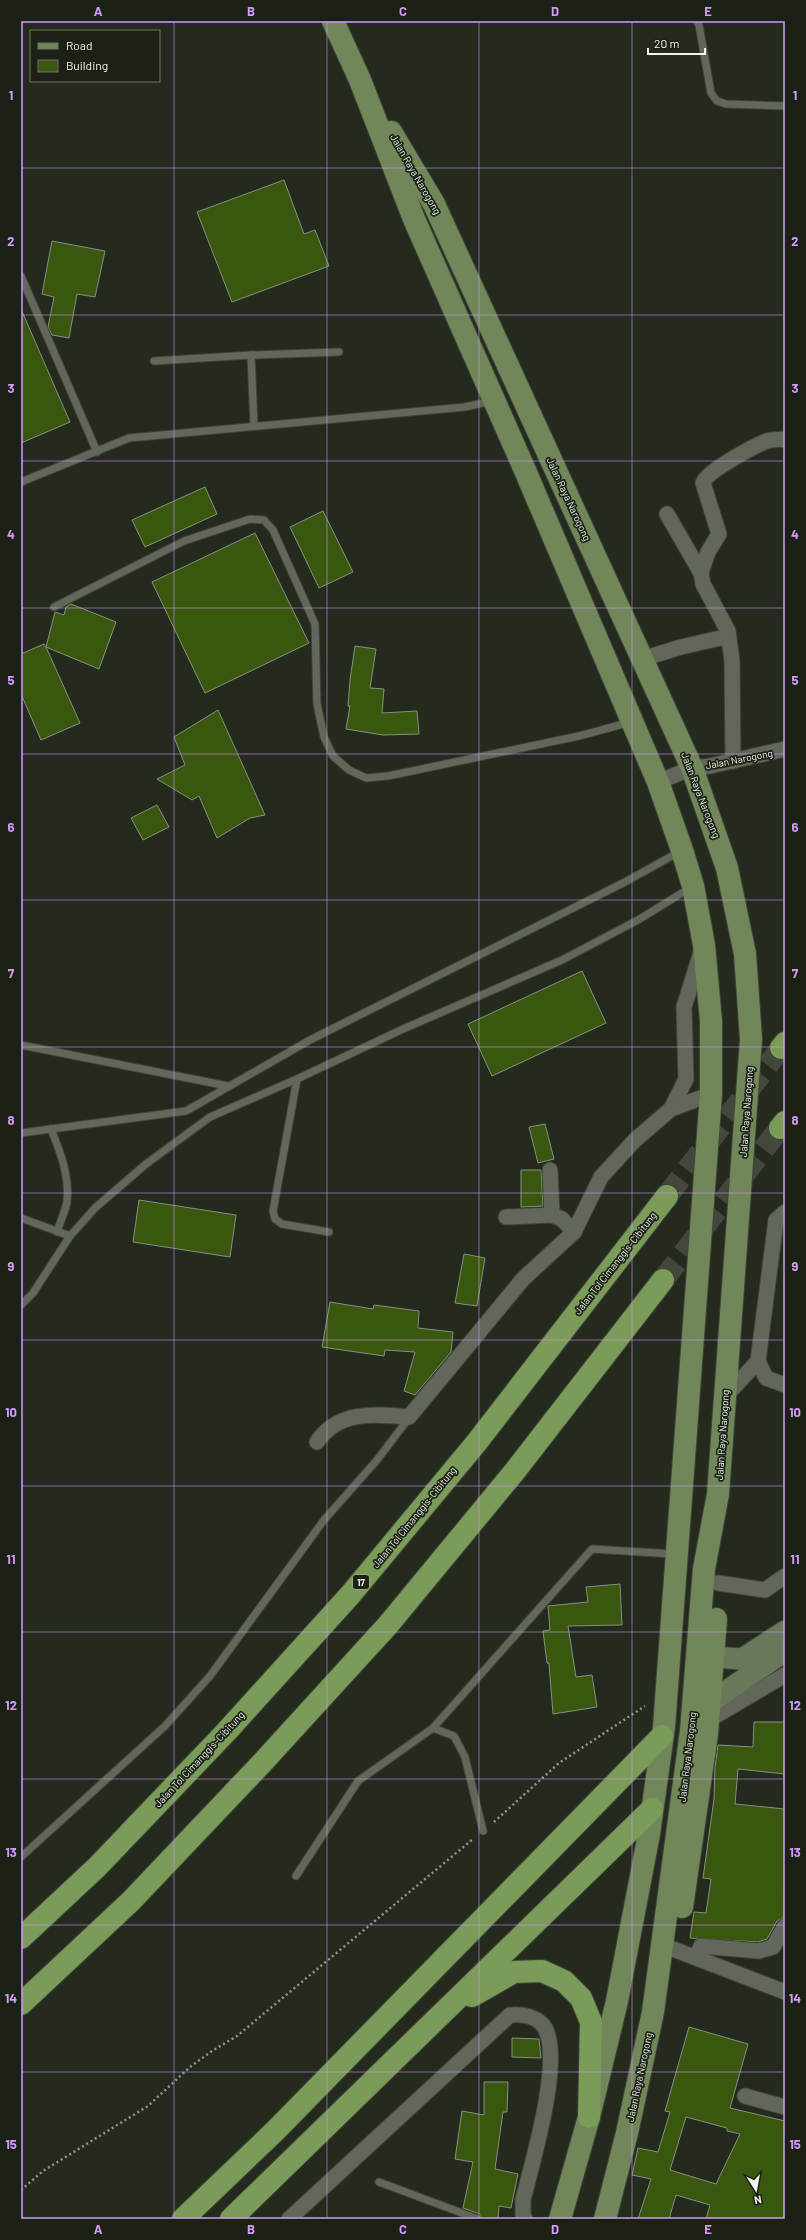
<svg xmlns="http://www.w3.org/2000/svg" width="806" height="2240" viewBox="0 0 806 2240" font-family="Barlow,sans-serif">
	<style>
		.building { fill: #3a570f; stroke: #889081; fill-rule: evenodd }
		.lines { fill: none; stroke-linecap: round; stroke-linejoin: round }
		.highway-tunnel { stroke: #43483d; stroke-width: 22; stroke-dasharray: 22 11; stroke-linecap: butt }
		.lane-casing { stroke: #3f443a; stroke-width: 9 }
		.street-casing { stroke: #3f443a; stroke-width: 17 }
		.secondary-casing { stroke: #3f443a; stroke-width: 23 }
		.primary-casing { stroke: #3f443a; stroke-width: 24 }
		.highway-casing { stroke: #3f443a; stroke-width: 24 }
		.path { stroke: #93988e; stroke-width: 2.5; stroke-dasharray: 2 3; stroke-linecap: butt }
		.lane { stroke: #61685a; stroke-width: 7 }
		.street { stroke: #61685a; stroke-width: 15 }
		.secondary { stroke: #69775a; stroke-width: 21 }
		.primary { stroke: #718759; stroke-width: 22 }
		.highway { stroke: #7b9b59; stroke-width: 22 }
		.grid { fill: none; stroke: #d39cfc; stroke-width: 1; stroke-opacity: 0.55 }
		.labels { text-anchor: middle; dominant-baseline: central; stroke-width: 3.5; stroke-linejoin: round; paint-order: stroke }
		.shield { fill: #1b2115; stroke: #b0b5ac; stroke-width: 1 }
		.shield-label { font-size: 9px; font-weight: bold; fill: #f0f4ec }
		.street-label { font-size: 10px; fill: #f0f4ec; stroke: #1b2115 }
		.neatline { fill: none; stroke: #d39cfc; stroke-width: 1.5 }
		.grid-label { font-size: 13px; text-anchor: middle; font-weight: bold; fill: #d39cfc }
	</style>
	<rect width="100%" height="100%" fill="#242a1e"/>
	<g class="building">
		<polygon points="284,180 304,234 315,230 329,266 232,302 197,212"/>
		<polygon points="52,241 105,251 95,297 77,294 69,338 52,335 48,327 54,297 42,294"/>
		<polygon points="21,309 70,422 21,443"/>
		<polygon points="205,487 217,514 145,547 132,520"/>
		<polygon points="323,511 353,572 319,588 290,527"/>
		<polygon points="255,533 309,643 205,693 152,582"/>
		<polygon points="71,604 116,622 99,669 46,647 80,723 41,740 21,694 21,654 44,644 46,647 55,612 64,615 66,607"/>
		<polygon points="355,646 376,649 370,688 384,689 382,713 417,711 419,734 383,735 346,729 350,706 348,706 350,680"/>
		<polygon points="218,710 265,815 250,818 217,838 199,796 192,800 157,779 185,765 174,737"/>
		<polygon points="157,805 169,827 143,840 131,818"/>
		<polygon points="582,971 606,1023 492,1076 468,1024"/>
		<polygon points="545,1124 554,1159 538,1163 529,1127"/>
		<polygon points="521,1170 541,1170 543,1206 521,1207"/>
		<polygon points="139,1200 236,1215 230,1257 133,1242"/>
		<polygon points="464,1254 485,1258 477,1306 455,1303"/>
		<polygon points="330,1302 373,1309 374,1305 419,1311 418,1328 453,1332 451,1352 415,1395 404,1391 415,1352 385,1350 384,1356 322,1347"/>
		<polygon points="620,1584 622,1625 568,1626 576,1677 592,1675 597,1707 553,1714 549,1663 547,1663 543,1631 550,1630 548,1606 588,1602 586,1587"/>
		<polygon points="754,1722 785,1722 785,1774 738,1769 735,1804 785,1809 784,1917 777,1921 767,1939 758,1942 690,1938 694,1912 706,1913 711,1879 703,1878 714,1799 715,1767 718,1745 753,1747"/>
		<path d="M689 2027 748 2044 730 2108 785 2121V2219H706L710 2205 676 2195 669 2219H638L651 2179 632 2175 638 2148 658 2152 670 2112 665 2111ZM686 2117 727 2128V2131L740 2134 716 2184 670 2170Z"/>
		<polygon points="512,2038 539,2039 541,2058 512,2057"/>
		<polygon points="484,2082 508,2082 507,2112 503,2112 495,2169 518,2174 511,2208 499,2206 498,2219 483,2219 480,2214 463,2208 473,2162 455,2159 462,2111 484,2115"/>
	</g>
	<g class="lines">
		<g class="highway-tunnel">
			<polyline points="667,1196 781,1048"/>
			<polyline points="663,1280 780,1128"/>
		</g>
		<defs>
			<g id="lane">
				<polyline points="697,21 699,25 711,93 717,101 726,104 785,106"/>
				<polyline points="21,276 97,452"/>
				<polyline points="251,355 339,352"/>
				<polyline points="154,361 251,355 254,426"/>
				<polyline points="21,482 129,438 465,407 492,401"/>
				<polyline points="54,607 184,541 250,519 264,520 273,530 315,624 317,704 324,737 333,756 349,770 366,778 388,776 579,736 631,722"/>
				<polyline points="21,1045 228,1086"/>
				<path d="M51 1129C60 1151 70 1177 67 1202 65 1212 60 1222 57 1232"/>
				<polyline points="21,1133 186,1111 310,1040 625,882 679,852"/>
				<polyline points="21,1218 70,1236"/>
				<polyline points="329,1232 282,1224 275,1219 273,1211 297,1079 403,1029 562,960 638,920 690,888"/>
				<polyline points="21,1305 33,1293 70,1236 95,1208 146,1164 210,1117 297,1079"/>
				<polyline points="433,1728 454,1736 465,1757 483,1831"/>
				<polyline points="21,1857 165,1726 210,1676 324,1520 377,1460 409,1418"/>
				<polyline points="296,1876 358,1781 433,1728 592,1549 674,1554"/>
				<polyline points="379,2182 478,2219"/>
			</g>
			<g id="street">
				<polyline points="667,514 701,573"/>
				<polyline points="642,659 681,647 725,637 727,635"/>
				<path d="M733 761 732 661 728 631 703 584 701 573 708 552 719 534 703 483C707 471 754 446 767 441 772 439 779 440 785 439"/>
				<polyline points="658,782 692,768 710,766 785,749"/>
				<polyline points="671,1109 686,1079 684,1007 701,952"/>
				<polyline points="550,1170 552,1215"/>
				<polyline points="506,1217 552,1215 562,1219 574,1232"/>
				<polyline points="758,1361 766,1378 785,1385"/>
				<polyline points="725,1397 758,1361 776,1220 785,1212"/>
				<path d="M317 1442C338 1410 375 1414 409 1417L523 1279 574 1232 601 1177 635 1140 671 1109 711 1094"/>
				<polyline points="718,1583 765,1590 785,1576"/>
				<polyline points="707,1721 785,1675"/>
				<polyline points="673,1949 785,1992"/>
				<polyline points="696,1957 701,1946 759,1951 773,1947 785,1926"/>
				<polyline points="745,2096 785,2107"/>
				<path d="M289 2219 510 2015C522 2014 538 2016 545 2028 563 2061 532 2163 523 2200V2215L525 2219"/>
			</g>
			<g id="secondary">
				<polyline points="713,1657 742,1659 785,1631"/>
				<polyline points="709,1703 785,1651"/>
			</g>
			<g id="primary">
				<polyline points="333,21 360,80 414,219 524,468 658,782 682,850 693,886 704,945 711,1021 711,1094 664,1727 649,1834 617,2001 589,2117 560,2219"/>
				<polyline points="391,132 434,204 692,768 727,868 745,954 751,1039 718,1494 704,1569 691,1731 653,2012 627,2133 605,2219"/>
				<polyline points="682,1907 707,1734 716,1619"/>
			</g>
			<g id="highway">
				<polyline points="781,1048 785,1043"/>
				<polyline points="780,1128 785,1122"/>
				<polyline points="21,1938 97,1867 227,1731 351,1594 477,1442 667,1196"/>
				<polyline points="472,1996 514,1972 542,1971 564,1981 581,1998 591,2022 589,2117"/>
				<polyline points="21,2004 131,1901 262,1763 388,1625 515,1471 663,1280"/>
				<polyline points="183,2219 275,2131 662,1736"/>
				<polyline points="231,2219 652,1809"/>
			</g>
		</defs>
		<use href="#lane" class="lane-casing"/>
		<use href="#street" class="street-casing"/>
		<use href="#secondary" class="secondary-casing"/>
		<use href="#primary" class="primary-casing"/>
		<use href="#highway" class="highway-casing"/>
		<g class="path">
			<polyline points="494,1822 559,1763 645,1706"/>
			<polyline points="21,2190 43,2171 148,2106 190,2067 212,2051 237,2036 473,1839"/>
		</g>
		<use href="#lane" class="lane"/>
		<use href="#street" class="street"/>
		<use href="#secondary" class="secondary"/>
		<use href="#primary" class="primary"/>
		<use href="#highway" class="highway"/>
	</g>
	<path class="grid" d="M174 21V2219M327 21V2219M479 21V2219M632 21V2219M21 168H785M21 315H785M21 461H785M21 608H785M21 754H785M21 900H785M21 1047H785M21 1193H785M21 1340H785M21 1486H785M21 1632H785M21 1779H785M21 1925H785M21 2072H785"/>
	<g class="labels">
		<rect class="shield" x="353" y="1575" width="16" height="14" rx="3"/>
		<g class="shield-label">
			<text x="361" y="1582">17</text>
		</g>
		<g class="street-label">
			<text transform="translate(416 174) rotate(60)">Jalan Raya Narogong</text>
			<text transform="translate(569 499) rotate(65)">Jalan Raya Narogong</text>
			<text transform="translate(739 759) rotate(-11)">Jalan Narogong</text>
			<text transform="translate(701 795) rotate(69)">Jalan Raya Narogong</text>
			<text transform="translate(746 1112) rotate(-86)">Jalan Raya Narogong</text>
			<text transform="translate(615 1263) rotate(-52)">Jalan Tol Cimanggis–Cibitung</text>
			<text transform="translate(722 1435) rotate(-86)">Jalan Raya Narogong</text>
			<text transform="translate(414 1517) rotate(-51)">Jalan Tol Cimanggis–Cibitung</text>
			<text transform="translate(687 1757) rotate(-83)">Jalan Raya Narogong</text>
			<text transform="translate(199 1759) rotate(-47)">Jalan Tol Cimanggis–Cibitung</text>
			<text transform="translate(639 2077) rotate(-78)">Jalan Raya Narogong</text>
		</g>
	</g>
	<rect width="806" height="2240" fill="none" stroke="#1b2115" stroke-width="44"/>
	<rect x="30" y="30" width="130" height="52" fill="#1b2115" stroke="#70756b"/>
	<rect x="38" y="43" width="20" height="6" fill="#718759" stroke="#70756b"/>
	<text x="66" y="50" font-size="12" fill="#f0f4ec">Road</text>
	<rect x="38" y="60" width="20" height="12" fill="#3a570f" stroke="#70756b"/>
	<text x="66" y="70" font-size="12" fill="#f0f4ec">Building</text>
	<g transform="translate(756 2190) rotate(169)" stroke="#1b2115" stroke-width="3" paint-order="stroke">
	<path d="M0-3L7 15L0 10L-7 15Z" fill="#f0f4ec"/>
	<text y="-6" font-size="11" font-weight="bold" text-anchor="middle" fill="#f0f4ec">N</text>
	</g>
	<path d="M648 48v6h57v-6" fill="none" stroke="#f0f4ec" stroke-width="2"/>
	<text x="654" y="48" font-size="12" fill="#f0f4ec" stroke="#1b2115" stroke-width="3" paint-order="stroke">20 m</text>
	<rect x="22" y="22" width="762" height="2196" class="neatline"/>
	<g class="grid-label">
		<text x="98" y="16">A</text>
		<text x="251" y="16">B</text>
		<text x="403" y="16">C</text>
		<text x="555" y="16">D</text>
		<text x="708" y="16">E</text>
		<text x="11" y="100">1</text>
		<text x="795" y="100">1</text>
		<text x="11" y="246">2</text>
		<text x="795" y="246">2</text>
		<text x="11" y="393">3</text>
		<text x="795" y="393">3</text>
		<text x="11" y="539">4</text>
		<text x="795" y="539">4</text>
		<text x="11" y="685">5</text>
		<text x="795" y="685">5</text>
		<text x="11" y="832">6</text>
		<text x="795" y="832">6</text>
		<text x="11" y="978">7</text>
		<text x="795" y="978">7</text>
		<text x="11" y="1125">8</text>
		<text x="795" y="1125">8</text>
		<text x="11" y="1271">9</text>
		<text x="795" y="1271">9</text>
		<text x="11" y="1417">10</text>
		<text x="795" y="1417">10</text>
		<text x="11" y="1564">11</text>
		<text x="795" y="1564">11</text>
		<text x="11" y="1710">12</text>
		<text x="795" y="1710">12</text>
		<text x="11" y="1857">13</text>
		<text x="795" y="1857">13</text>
		<text x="11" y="2003">14</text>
		<text x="795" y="2003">14</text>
		<text x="11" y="2149">15</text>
		<text x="795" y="2149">15</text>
		<text x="98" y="2234">A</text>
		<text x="251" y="2234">B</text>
		<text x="403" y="2234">C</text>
		<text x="555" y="2234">D</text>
		<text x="708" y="2234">E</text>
	</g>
</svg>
